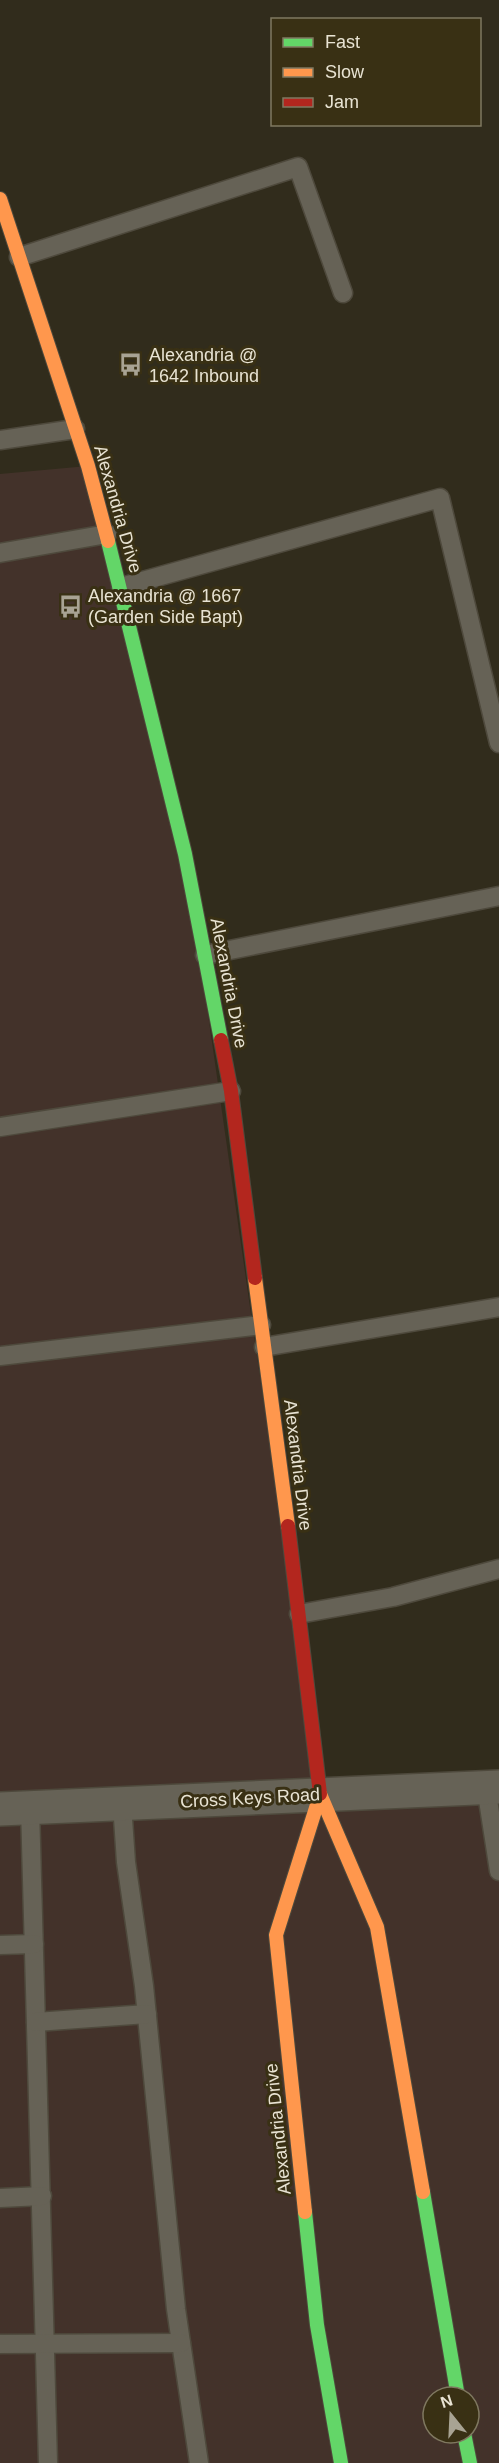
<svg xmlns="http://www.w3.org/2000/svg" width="499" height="2463" viewBox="0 0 499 2463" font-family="Arial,sans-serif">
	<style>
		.commercial { fill: #43322a; fill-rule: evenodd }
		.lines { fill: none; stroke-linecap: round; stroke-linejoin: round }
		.lane-casing { stroke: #4e493c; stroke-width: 21 }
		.street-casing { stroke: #4e493c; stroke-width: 36 }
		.fast-casing { stroke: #4e493c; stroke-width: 16 }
		.slow-casing { stroke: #4e493c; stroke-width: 16 }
		.jam-casing { stroke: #4e493c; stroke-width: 16 }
		.lane { stroke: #666256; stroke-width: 18 }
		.street { stroke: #666256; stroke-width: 33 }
		.fast { stroke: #63d668; stroke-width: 14 }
		.slow { stroke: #ff974d; stroke-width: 14 }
		.jam { stroke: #b3261e; stroke-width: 14 }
		.labels { text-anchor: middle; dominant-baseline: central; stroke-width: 6; stroke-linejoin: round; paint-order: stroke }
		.poi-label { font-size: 18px; fill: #e8e3d3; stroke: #393014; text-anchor: start }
		.street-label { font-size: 18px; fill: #e8e3d3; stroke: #393014 }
	</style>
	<rect width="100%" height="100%" fill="#312c1c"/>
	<path class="commercial" d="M88 466 185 854 320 1795 499 1787V2463H0V474ZM433 2397H469V2433H433Z"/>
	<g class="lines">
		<defs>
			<g id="lane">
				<polyline points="19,257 298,167 343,293"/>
				<polyline points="0,440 75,429"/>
				<polyline points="0,553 107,534"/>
				<polyline points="121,587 440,498 499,743"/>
				<polyline points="205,955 499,896"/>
				<polyline points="0,1127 231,1091"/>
				<polyline points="264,1347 499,1307"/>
				<polyline points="0,1356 261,1325"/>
				<polyline points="299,1614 393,1597 499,1569"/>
				<polyline points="486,1787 499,1871"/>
				<polyline points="122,1804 126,1862 144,1986 176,2309 199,2463"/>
				<polyline points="30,1807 48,2463"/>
				<polyline points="0,1945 34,1944"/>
				<polyline points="36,2022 147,2014"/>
				<polyline points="0,2198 42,2196"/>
				<polyline points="0,2344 181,2343"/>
			</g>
			<polyline id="street" points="0,1809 499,1787"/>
			<g id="fast">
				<polyline points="108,541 185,854 221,1040"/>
				<polyline points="423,2192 458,2397"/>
				<polyline points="305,2212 317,2325 341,2463"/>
				<polyline points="464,2433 470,2463"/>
			</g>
			<g id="slow">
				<polyline points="0,199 88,466 108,541"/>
				<polyline points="255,1278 288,1526"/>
				<polyline points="320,1794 377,1927 423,2192"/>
				<polyline points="305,2212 276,1935 320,1795"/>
			</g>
			<g id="jam">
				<polyline points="221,1040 231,1091 255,1278"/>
				<polyline points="288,1526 320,1794"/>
			</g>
		</defs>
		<use href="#lane" class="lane-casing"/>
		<use href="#street" class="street-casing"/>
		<use href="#fast" class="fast-casing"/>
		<use href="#slow" class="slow-casing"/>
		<use href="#jam" class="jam-casing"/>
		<use href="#lane" class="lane"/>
		<use href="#street" class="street"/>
		<use href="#fast" class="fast"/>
		<use href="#slow" class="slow"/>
		<use href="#jam" class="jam"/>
	</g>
	<defs>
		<symbol id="bus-bare" viewBox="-9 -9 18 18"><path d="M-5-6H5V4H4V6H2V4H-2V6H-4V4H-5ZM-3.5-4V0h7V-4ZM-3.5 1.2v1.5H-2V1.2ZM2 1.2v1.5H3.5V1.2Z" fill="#a8a393" stroke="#393014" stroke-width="2.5" paint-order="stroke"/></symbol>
	</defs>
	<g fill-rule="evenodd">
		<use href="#bus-bare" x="114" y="348" width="33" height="33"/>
		<use href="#bus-bare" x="54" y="590" width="33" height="33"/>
	</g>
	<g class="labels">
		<g class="poi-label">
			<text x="149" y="355">Alexandria @<tspan x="149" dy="21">1642 Inbound</tspan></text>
			<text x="88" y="596">Alexandria @ 1667<tspan x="88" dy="21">(Garden Side Bapt)</tspan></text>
		</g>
		<g class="street-label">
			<text transform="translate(118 509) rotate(74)">Alexandria Drive</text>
			<text transform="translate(229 983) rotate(79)">Alexandria Drive</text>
			<text transform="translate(298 1465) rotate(83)">Alexandria Drive</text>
			<text transform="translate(250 1798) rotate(-3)">Cross Keys Road</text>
			<text transform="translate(278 2129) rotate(-96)">Alexandria Drive</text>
		</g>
	</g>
	<rect x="271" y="18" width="210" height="108" fill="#393014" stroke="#7f7860" stroke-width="1.5"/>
	<rect x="283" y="38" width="30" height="9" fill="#63d668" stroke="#7f7860" stroke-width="1.5"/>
	<text x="325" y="48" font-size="18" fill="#e8e3d3">Fast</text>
	<rect x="283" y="68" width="30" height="9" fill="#ff974d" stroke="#7f7860" stroke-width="1.5"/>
	<text x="325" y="78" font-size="18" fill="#e8e3d3">Slow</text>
	<rect x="283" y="98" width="30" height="9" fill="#b3261e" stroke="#7f7860" stroke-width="1.5"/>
	<text x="325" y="108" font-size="18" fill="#e8e3d3">Jam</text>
	<g transform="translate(451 2415) rotate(342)"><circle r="28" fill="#393014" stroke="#7f7860" stroke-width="1.5"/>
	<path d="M0-4.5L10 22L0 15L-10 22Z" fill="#a8a393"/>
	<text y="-9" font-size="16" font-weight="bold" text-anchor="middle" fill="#e8e3d3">N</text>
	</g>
</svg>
